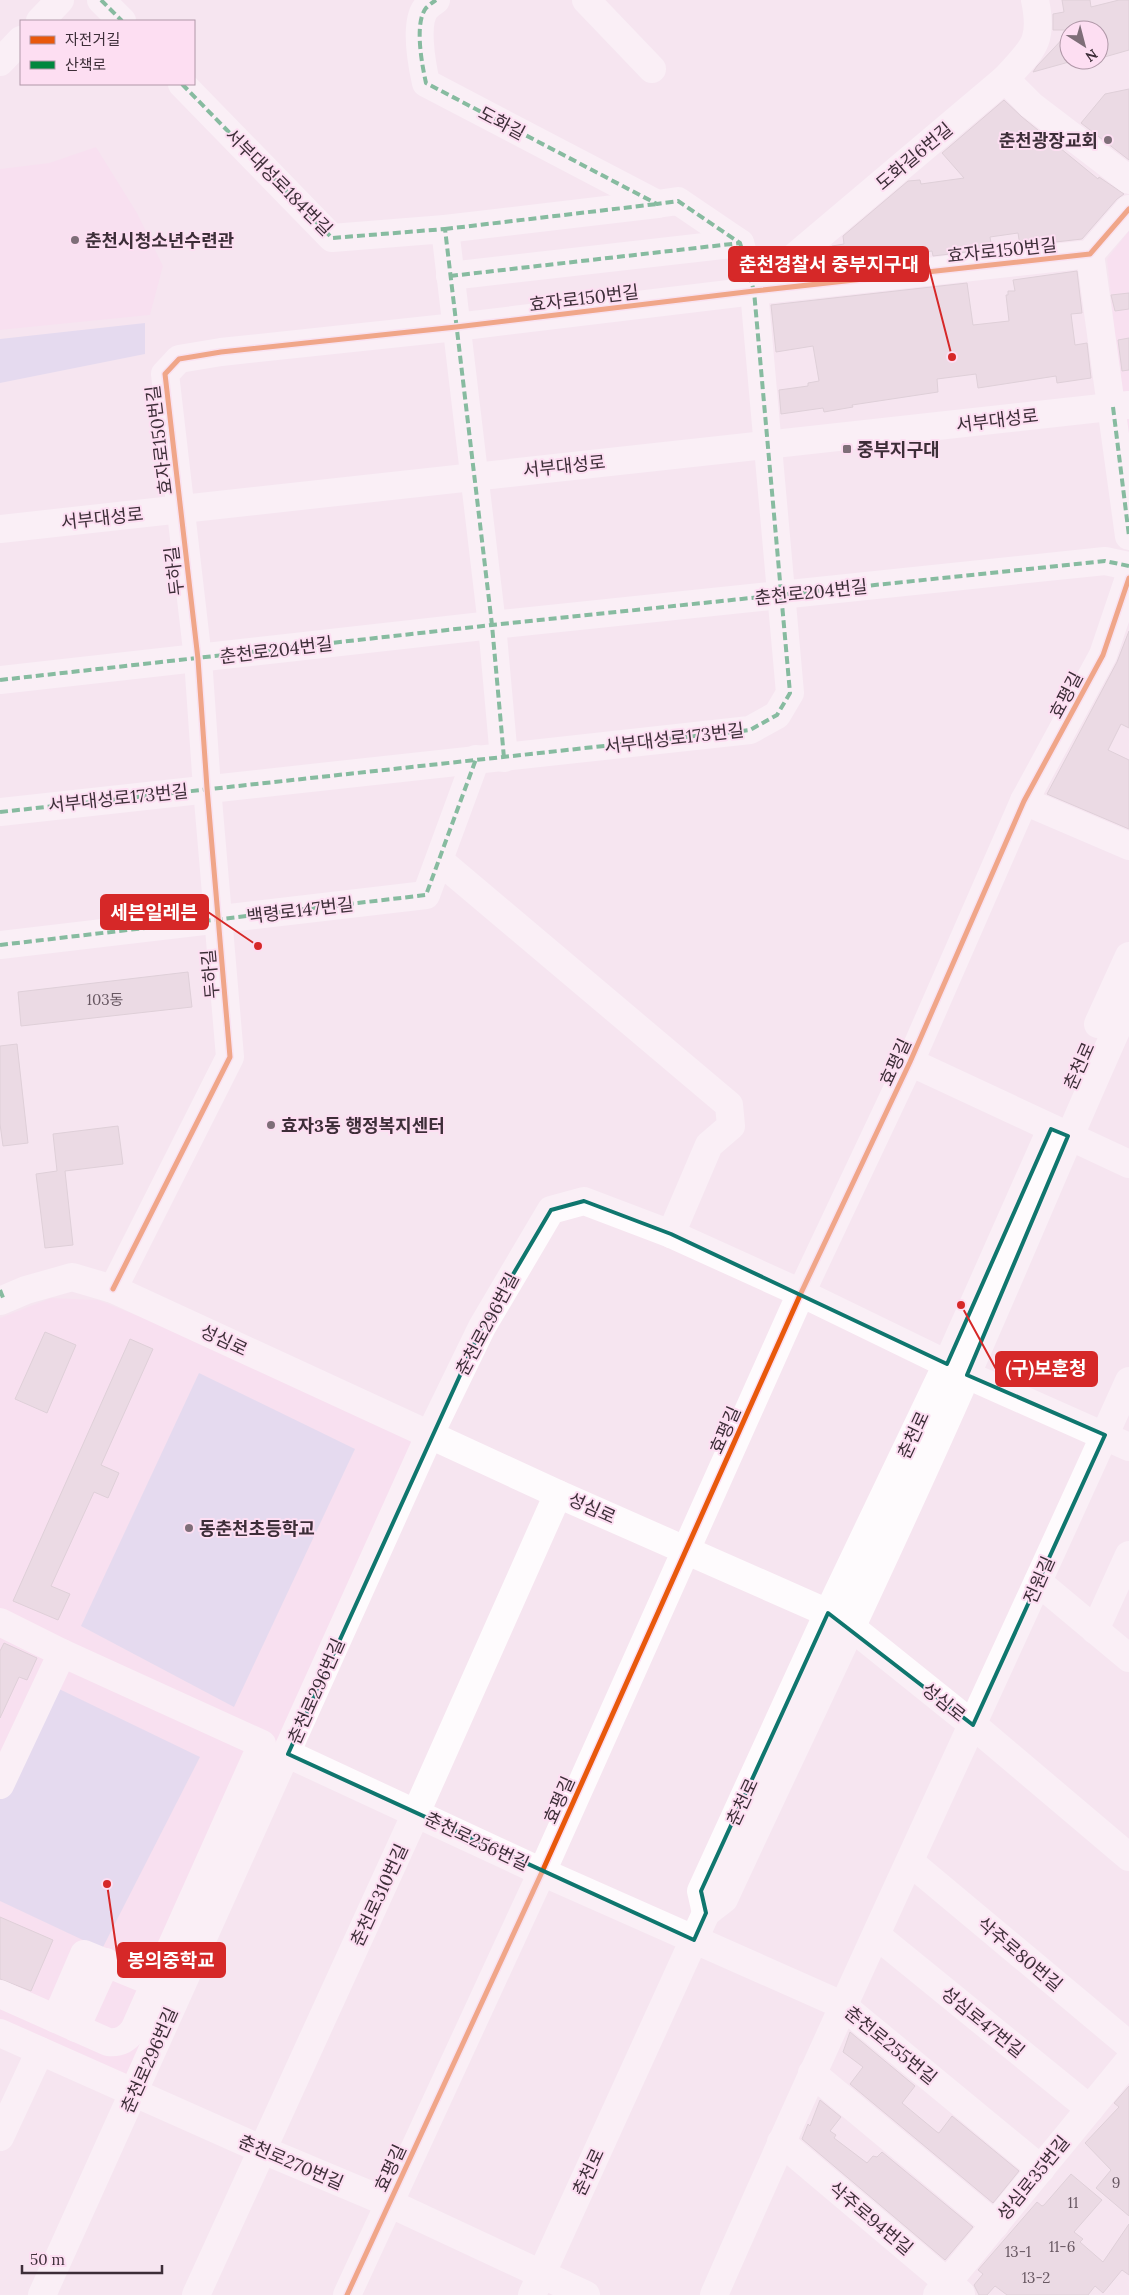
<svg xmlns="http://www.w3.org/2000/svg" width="1129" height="2295" viewBox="0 0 1129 2295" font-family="Lora,'Noto Sans KR',serif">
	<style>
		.built { fill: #fadaef }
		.green { fill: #d1cded }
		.building { fill: #ddcdd4; stroke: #c3b4bb }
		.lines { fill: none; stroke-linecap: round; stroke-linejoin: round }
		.minor { stroke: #fefbfd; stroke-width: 28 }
		.quiet { stroke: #00873e; stroke-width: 4; stroke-dasharray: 8 4; stroke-linecap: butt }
		.cycleway-casing { stroke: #fddef2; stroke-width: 8 }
		.cycleway { stroke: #e8590c; stroke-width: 5 }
		.marked { fill: none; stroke: #0f766e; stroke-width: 4; stroke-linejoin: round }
		.poi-dot { fill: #7e6e78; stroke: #fddef2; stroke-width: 2 }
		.labels { text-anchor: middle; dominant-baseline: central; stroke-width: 4; stroke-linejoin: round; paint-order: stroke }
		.number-label { font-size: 15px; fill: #685862 }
		.street-label { font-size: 18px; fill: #3d2e38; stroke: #fddef2 }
		.poi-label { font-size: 18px; font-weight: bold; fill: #3d2e38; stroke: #fddef2; text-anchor: start }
		.leader { fill: none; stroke: #d62828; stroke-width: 2 }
		.callout-dot { fill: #d62828; stroke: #fddef2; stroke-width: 2 }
		.callout { fill: #d62828; stroke: #d62828; stroke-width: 2 }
		.callout-label { font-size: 19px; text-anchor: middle; font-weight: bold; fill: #fff }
	</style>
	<rect width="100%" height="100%" fill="#f6e5f0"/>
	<g class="built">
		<polygon points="96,147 137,213 163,266 150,315 0,330 0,169 49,163"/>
		<polygon points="1129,231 1129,466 1107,259"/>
		<polygon points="51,1298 98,1300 151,1321 420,1438 127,2079 0,2021 0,1318"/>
	</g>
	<g class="green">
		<polygon points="145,323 145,354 0,383 0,339"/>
		<polygon points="199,1373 355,1449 234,1707 81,1626"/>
		<polygon points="55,1687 200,1757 102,1949 0,1901 0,1796"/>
	</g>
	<g class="building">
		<polygon points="1062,0 1090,0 1091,7 1119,0 1129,0 1129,50 1101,58 1099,50 1099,30 1053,30 1053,14 1064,12"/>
		<polygon points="1069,32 1069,62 1033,72 1037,66"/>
		<polygon points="1129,89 1129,160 1081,123 1105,94"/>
		<polygon points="1004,100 1022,117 1098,179 1099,177 1124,194 1117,199 1082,239 1020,246 1018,233 990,237 992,249 933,256 932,251 811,269 810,264 832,246 844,244 843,236 908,181 920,180 921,184 964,178 942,153"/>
		<polygon points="1077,271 1082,313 1071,314 1075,345 1087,343 1091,378 1057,383 1056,376 978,388 976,374 937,379 938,392 852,405 853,407 824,412 823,408 781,414 779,390 808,386 808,383 819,381 813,346 776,352 771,305 967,283 973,325 1009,321 1006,295 1008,295 1008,291 1015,291 1013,280"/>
		<polygon points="1129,293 1129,309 1115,311 1111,295"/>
		<polygon points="1129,338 1129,370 1122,371 1118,340"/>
		<polygon points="1129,631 1129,728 1121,724 1108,750 1129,760 1129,829 1047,794 1117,662"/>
		<polygon points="188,972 192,1007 21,1026 18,992"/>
		<polygon points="17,1044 28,1143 3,1146 0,1124 0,1046"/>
		<polygon points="118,1126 123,1164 65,1171 73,1245 45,1248 36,1174 57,1171 53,1134"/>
		<polygon points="45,1332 76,1345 47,1413 15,1399"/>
		<polygon points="130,1339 153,1349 101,1465 119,1473 108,1498 94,1492 51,1586 70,1594 58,1620 13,1601"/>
		<polygon points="4,1643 37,1658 27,1680 19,1677 0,1718 0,1651"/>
		<polygon points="0,1917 53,1940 31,1991 0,1979"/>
		<polygon points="850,2032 915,2086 902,2103 937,2132 939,2133 952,2116 1019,2171 993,2203 850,2084 863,2067 843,2052"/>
		<polygon points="1129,2086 1129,2216 1096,2188 1111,2170 1085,2143 1119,2107 1114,2103"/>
		<polygon points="820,2100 841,2117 830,2131 836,2135 834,2138 867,2163 873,2156 877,2157 882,2152 973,2227 945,2260 802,2139 808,2124 810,2126"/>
		<polygon points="1071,2174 1102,2200 1074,2232 1083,2239 1080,2242 1103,2262 1129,2224 1129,2275 1122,2270 1103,2293 1095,2286 1088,2295 1007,2295 995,2286 987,2295 979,2295 974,2285 983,2274 978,2270 1037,2202 1042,2206 1044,2205"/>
	</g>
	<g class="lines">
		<g class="minor">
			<polyline points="101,0 122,21"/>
			<polyline points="586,0 652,69"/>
			<polyline points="40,21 60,0"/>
			<polyline points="0,62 21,40"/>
			<polyline points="1005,79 1031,105 1129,180"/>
			<polyline points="182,84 332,238 445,229 492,625 504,758"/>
			<polyline points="445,229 657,204"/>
			<polyline points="1090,254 1129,536"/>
			<polyline points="450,276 740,243"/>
			<path d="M754 291 1005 79C1032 49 1044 43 1035 0"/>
			<polyline points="0,529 1129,405"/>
			<polyline points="0,680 492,625 1105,561 1129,566"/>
			<polyline points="1024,801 1129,846"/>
			<path d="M0 812 750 730 777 715 790 693 754 291 740 243 678 201 657 204 426 83C422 65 414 23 426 8 429 5 433 2 436 0"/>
			<polyline points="440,861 729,1105 731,1126 709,1145 671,1234"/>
			<polyline points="0,945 426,895 476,759"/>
			<polyline points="1098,1024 1129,956"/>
			<polyline points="910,1062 1129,1164"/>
			<polyline points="113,1289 230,1057 207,788 198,659 165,374 179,359 221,352 456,327 754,291 1090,254 1129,209"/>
			<polyline points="0,1301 26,1290 72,1277 113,1289 558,1494 828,1613 851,1627 973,1725 1129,1857"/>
			<polyline points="967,1375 1129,1447"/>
			<polyline points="1038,1582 1129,1658"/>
			<path d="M0 1622 62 1653 262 1744 134 2030C126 2039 121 2043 108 2042L0 1994"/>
			<polyline points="1095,1630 1129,1555"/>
			<polyline points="288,1754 542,1872 842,2005 1041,2169"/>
			<polyline points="0,1785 62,1653"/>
			<polyline points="910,1862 1129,2045"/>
			<polyline points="706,1913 701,1891 828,1613 947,1364 1049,1134"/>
			<polyline points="876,1935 1090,2109"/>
			<polyline points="56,2019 84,1954 155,1983"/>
			<polyline points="76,2028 106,1962"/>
			<polyline points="0,2033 263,2150 389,2203 586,2295"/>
			<polyline points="812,2073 995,2225"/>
			<polyline points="0,2137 40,2051"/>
			<polyline points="781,2142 961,2294"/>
			<polyline points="42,2295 430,1434 482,1327 551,1210 584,1201 671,1234 801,1293 947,1364"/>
			<polyline points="196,2295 416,1813 558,1494"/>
			<polyline points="347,2295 542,1872 801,1293 910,1062 1024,801 1103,655 1129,578"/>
			<path d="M532 2295 706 1913 724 1899C805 1724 890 1550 967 1374 1022 1250 1073 1125 1129 1002"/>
			<path d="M714 2295C848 1988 992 1686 1129 1381"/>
			<polyline points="937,2295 1129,2061"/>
		</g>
		<g class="quiet">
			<polyline points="101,0 122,21"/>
			<polyline points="182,84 332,238 445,229 492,625 504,758"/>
			<polyline points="445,229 657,204"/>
			<polyline points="450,276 740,243"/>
			<polyline points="1113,407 1129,536"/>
			<polyline points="0,680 492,625 1105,561 1129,566"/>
			<path d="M0 812 750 730 777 715 790 693 754 291 740 243 678 201 657 204 426 83C422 65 414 23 426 8 429 5 433 2 436 0"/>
			<polyline points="0,945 426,895 476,759"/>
			<polyline points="0,1290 4,1300"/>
		</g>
		<defs>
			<g id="cycleway">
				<polyline points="113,1289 230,1057 207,788 198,659 165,374 179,359 221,352 456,327 754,291 1090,254 1129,209"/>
				<polyline points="347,2295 542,1872 801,1293 910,1062 1024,801 1103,655 1129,578"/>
			</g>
		</defs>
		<use href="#cycleway" class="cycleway-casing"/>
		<use href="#cycleway" class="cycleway"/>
	</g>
	<path d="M0 0H1129V2295H0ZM1051 1129 1068 1136 967 1375 1105 1435 973 1725 828 1613 701 1891 706 1913 694 1940 288 1754 482 1327 551 1210 584 1201 671 1234 947 1364Z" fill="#f6e5f0" fill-opacity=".55" fill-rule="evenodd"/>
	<path class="marked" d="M1051 1129 1068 1136 967 1375 1105 1435 973 1725 828 1613 701 1891 706 1913 694 1940 288 1754 482 1327 551 1210 584 1201 671 1234 947 1364Z"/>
	<g class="poi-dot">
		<circle cx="1108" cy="140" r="5"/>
		<circle cx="75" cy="240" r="5"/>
		<rect x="842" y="444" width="10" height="10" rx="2.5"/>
		<circle cx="271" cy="1125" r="5"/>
		<circle cx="189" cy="1528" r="5"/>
	</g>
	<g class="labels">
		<g class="number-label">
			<text x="105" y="999">103동</text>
			<text x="1116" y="2182">9</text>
			<text x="1073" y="2202">11</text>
			<text x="1062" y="2246">11-6</text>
			<text x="1018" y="2251">13-1</text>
			<text x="1036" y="2277">13-2</text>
		</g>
		<g class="street-label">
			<text transform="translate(502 123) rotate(28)">도화길</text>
			<text transform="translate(914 156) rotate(-40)">도화길6번길</text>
			<text transform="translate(279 182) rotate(45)">서부대성로184번길</text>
			<text transform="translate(1002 250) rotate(-6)">효자로150번길</text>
			<text transform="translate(584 298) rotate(-7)">효자로150번길</text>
			<text transform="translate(997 420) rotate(-7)">서부대성로</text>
			<text transform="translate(159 440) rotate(-97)">효자로150번길</text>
			<text transform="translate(564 466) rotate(-6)">서부대성로</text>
			<text transform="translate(102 518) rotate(-6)">서부대성로</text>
			<text transform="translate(174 571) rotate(-97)">두하길</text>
			<text transform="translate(811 592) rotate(-6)">춘천로204번길</text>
			<text transform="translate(276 650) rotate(-7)">춘천로204번길</text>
			<text transform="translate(1066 695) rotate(-62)">효평길</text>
			<text transform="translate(674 738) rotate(-7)">서부대성로173번길</text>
			<text transform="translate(118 798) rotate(-6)">서부대성로173번길</text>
			<text transform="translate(300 910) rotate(-7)">백령로147번길</text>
			<text transform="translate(210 974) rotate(-95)">두하길</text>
			<text transform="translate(895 1062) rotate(-65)">효평길</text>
			<text transform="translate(1079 1066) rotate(-66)">춘천로</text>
			<text transform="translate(487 1324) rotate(-62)">춘천로296번길</text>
			<text transform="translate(224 1340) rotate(25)">성심로</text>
			<text transform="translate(725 1430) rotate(-66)">효평길</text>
			<text transform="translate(913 1435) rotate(-65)">춘천로</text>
			<text transform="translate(592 1508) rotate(24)">성심로</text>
			<text transform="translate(1039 1580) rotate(-66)">전원길</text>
			<text transform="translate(316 1691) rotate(-66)">춘천로296번길</text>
			<text transform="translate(944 1702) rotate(39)">성심로</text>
			<text transform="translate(559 1800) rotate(-66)">효평길</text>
			<text transform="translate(742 1802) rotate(-65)">춘천로</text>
			<text transform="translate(477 1841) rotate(25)">춘천로256번길</text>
			<text transform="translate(379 1895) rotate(-65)">춘천로310번길</text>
			<text transform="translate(1020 1954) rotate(40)">삭주로80번길</text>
			<text transform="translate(983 2022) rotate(39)">성심로47번길</text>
			<text transform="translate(891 2045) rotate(39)">춘천로255번길</text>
			<text transform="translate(149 2060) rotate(-66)">춘천로296번길</text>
			<text transform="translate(291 2162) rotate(23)">춘천로270번길</text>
			<text transform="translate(390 2168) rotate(-65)">효평길</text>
			<text transform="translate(588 2172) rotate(-65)">춘천로</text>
			<text transform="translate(1033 2178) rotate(-51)">성심로35번길</text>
			<text transform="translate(871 2218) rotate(40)">삭주로94번길</text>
		</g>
		<g class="poi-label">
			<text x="1098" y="140" text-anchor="end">춘천광장교회</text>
			<text x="85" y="240">춘천시청소년수련관</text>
			<text x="857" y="449">중부지구대</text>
			<text x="281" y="1125">효자3동 행정복지센터</text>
			<text x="199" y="1528">동춘천초등학교</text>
		</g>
	</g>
	<path class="leader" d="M952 357L928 264M258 946L208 912M961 1305L996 1369M107 1884L118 1960"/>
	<g class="callout-dot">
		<circle cx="952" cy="357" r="5"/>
		<circle cx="258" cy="946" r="5"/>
		<circle cx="961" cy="1305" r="5"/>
		<circle cx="107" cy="1884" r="5"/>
	</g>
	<g class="callout">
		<rect x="729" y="247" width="199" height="34" rx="5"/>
		<rect x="101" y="895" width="107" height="34" rx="5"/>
		<rect x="996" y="1352" width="101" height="34" rx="5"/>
		<rect x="118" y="1943" width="107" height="34" rx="5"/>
	</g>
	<g class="callout-label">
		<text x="829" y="271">춘천경찰서 중부지구대</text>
		<text x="154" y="919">세븐일레븐</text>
		<text x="1046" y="1375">(구)보훈청</text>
		<text x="171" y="1967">봉의중학교</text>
	</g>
	<rect x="20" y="20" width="175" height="65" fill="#fddef2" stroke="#b098a8"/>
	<rect x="30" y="36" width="25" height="8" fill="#e8590c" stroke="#b098a8"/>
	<text x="65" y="45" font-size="15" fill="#3d2e38">자전거길</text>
	<rect x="30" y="61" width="25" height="8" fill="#00873e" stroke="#b098a8"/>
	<text x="65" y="70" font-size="15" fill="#3d2e38">산책로</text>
	<g transform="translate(1084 45) rotate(144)"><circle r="24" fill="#fddef2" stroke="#b098a8"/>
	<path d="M0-4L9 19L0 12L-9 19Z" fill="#7e6e78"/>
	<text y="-8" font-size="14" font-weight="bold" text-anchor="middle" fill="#3d2e38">N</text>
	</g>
	<path d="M22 2265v8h140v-8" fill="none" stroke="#3d2e38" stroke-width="2.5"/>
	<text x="30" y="2265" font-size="15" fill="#3d2e38" stroke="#fddef2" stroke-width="4" paint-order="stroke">50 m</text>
</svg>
